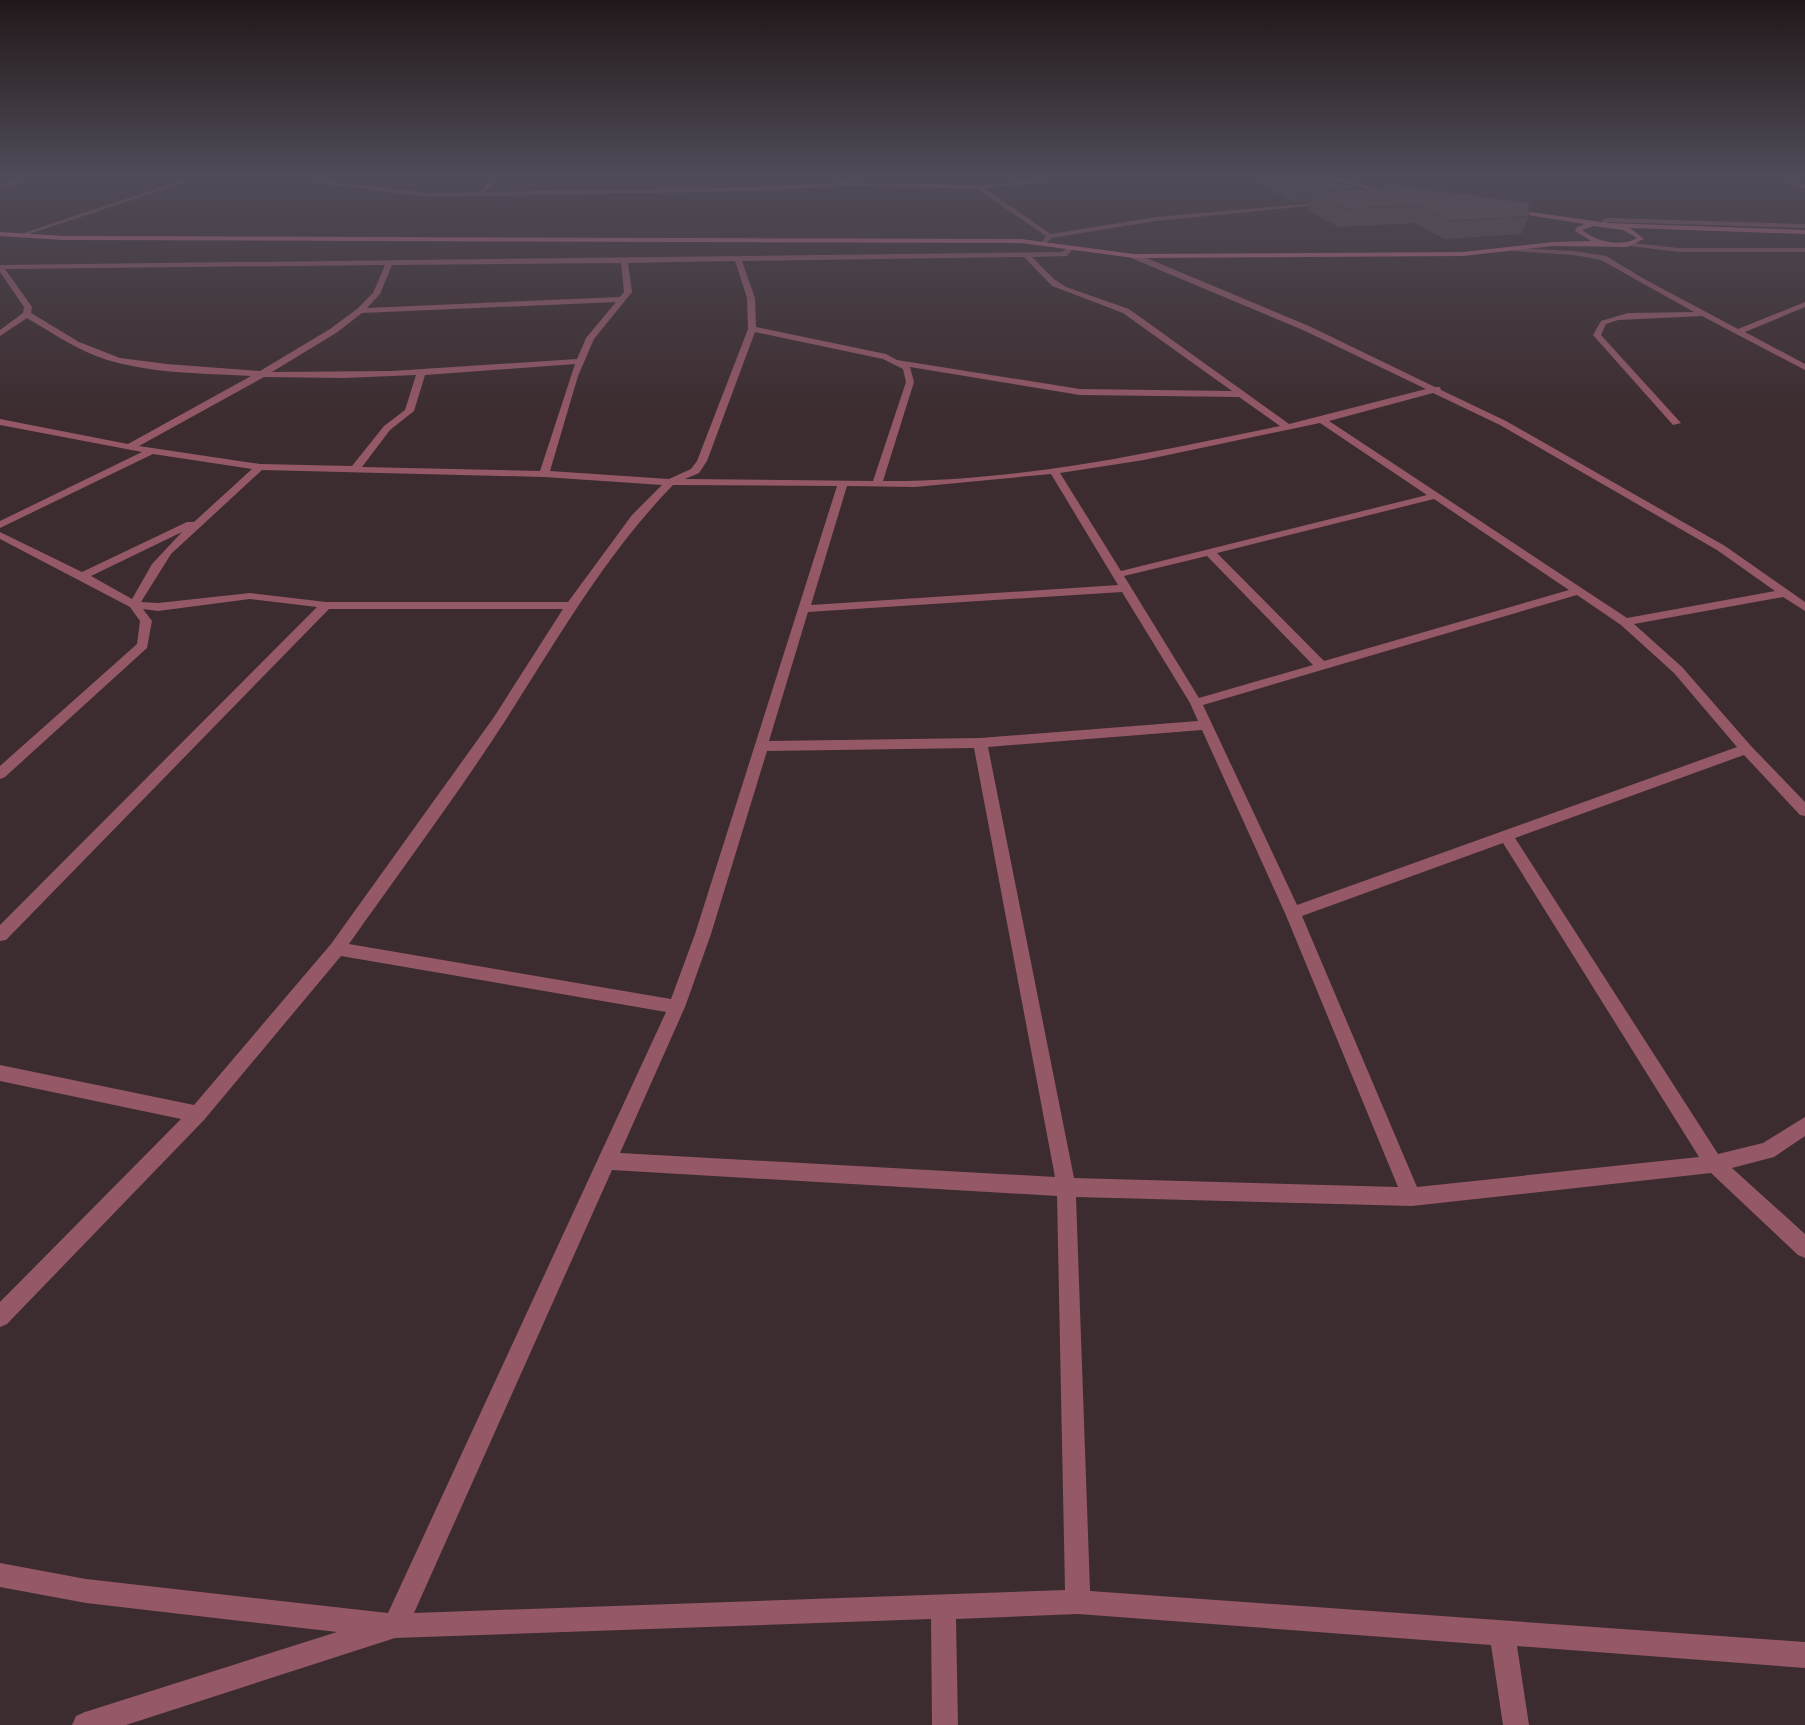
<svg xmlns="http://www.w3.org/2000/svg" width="1805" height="1725" viewBox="0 0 1805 1725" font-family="'Alegreya Sans',sans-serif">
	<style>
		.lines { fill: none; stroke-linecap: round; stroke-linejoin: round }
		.street { fill: #945866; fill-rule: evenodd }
		.secondary { fill: #cb6c83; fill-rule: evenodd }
		.rail-casing { stroke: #8d8083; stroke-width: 3 }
		.rail { stroke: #312225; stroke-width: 2; stroke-dasharray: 6; stroke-linecap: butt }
		.wall { fill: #5a4c4e }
		.shaded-wall { fill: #4a3e40 }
		.building { fill: #69585b; stroke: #4a3e40; stroke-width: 1.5 }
	</style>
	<rect width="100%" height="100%" fill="#3c2c2f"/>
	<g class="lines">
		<g class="street">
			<polygon points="31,174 41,174 0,189 0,185"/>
			<polygon points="200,174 210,174 20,237 15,236"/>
			<polygon points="495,174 502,174 485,192 754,187 837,183 812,174 822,174 848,182 978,185 1103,174 1129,174 984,188 1051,234 1156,217 1327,202 1330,204 1156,221 1052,238 1045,244 1042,242 1046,236 977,189 848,186 754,191 428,197 273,177 276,175 428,193 479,192"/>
			<polygon points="1760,174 1770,174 1805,185 1805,189"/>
			<polygon points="1608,218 1805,224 1805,228 1608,222 1605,226 1601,226 1602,220"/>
			<polygon points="1624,242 1679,248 1805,248 1805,252 1679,252 1622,245"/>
			<path d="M1070 246 1074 248 1067 256 1032 257 1054 279 1066 287 1129 309 1289 424 1426 389 1303 330 1131 258V254H1137L1309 326 1435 387H1440L1441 390 1506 421 1725 546 1805 602V611L1783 597 1634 624 1682 667 1751 746 1805 802V816L1800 815 1744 755 1515 838 1718 1154 1763 1143 1805 1117V1136L1774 1157 1732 1168 1805 1234V1258L1798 1255 1711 1173 1412 1206 1076 1197 1090 1591 1805 1642V1668L1517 1646 1529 1725H1503L1491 1645 1078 1614 956 1619 958 1725H932L931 1619 395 1638 126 1725H72L76 1716 85 1712 337 1632 86 1603 0 1587V1563L86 1579 388 1613 666 1012 341 956 204 1120 7 1324 0 1327V1302L181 1119 0 1081V1065L194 1105 331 944 494 717 563 609H329L6 940 0 941V925L317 607 250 599 158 611 143 609 152 621 147 648 5 777 0 779V766L137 644 140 621 130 607 0 539V532L82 572 187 522H194L252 469 153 454 0 528V521L142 452 0 425V419L128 444 251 376C201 373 144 374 96 356 71 346 49 331 27 318L0 336V330L23 313 24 307 0 272V265L1062 252ZM1024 257 1052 286 1123 313 1232 391 1080 389 897 360 886 354 756 327 755 298 742 261ZM735 261 747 298 748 329 697 461 691 469 669 479 550 471 578 376 594 339 632 292 628 263ZM621 263 624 292 620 297 367 308 380 294 392 265ZM385 265 373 293 357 309 330 329 260 371 167 364 120 358 79 342 31 313 32 307 5 269ZM616 302 586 338 577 359 392 371 272 372 336 333 362 313ZM755 332 883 359 903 369 906 382 873 481 685 479 699 473 707 461ZM575 364 540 471 362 467 390 430 414 411 425 375ZM910 367 1080 395 1239 397 1280 426C1149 453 1017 482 883 481L914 382ZM416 375 405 410 384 426 352 466 260 464 139 446 264 377 344 378ZM1433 393 1500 425 1717 550 1775 591 1627 618 1329 421ZM1320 423 1427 495 1121 571 1060 473 1144 460ZM262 470 544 477 662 485 632 515 568 602H326L250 593 158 603 141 602 171 554ZM1051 474 1118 585 811 605 847 486 915 487ZM673 485 837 486 695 934 671 999 349 944C401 870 456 797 505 721 557 640 605 555 673 485ZM1434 499 1569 590 1324 661 1217 553ZM182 532 152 564 132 599 91 576ZM1207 556 1313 665 1199 698 1124 576ZM1122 592 1190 703 1198 721 980 738 769 741 808 612ZM1577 595 1621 625 1674 673 1737 747 1297 905 1203 705ZM1202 730 1285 913 1398 1187 1074 1178 988 747ZM974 748 1055 1177 620 1153 685 1007 711 934 767 751ZM1503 843 1699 1157 1417 1187 1302 916ZM612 1170 1057 1196 1065 1590 414 1613Z"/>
			<polygon points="1515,248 1574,251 1606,256 1646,280 1738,329 1805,302 1805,307 1745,332 1805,364 1805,370 1702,316 1618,320 1606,324 1601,335 1681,423 1673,425 1593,335 1601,321 1628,313 1694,312 1601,260 1574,255 1513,251"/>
		</g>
		<g class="secondary">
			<polygon points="1311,174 1323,174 1393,192 1390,194"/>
			<path d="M1509 209 1608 223 1805 230V234L1630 228 1644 239 1627 247 1553 246 1463 256 1134 258 1021 243 63 240 0 236V232L63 236 1021 239 1134 254 1463 252 1553 242 1591 241 1575 231 1577 227 1585 224 1507 212ZM1593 226 1623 230 1637 238C1620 248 1596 241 1582 230Z"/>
		</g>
		<defs>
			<polyline id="rail" points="1788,174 1805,180"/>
		</defs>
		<use href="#rail" class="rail-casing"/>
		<use href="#rail" class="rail"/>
	</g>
	<polygon class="wall" points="1259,174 1300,174 1360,189 1529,216 1521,234 1444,239 1415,223 1338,227 1308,210 1310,202 1294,203 1257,182"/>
	<polygon class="shaded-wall" points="1360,188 1312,193 1310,202 1294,203 1297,194"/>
	<g class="building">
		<polygon points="1261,174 1300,174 1360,188 1297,194"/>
		<polygon points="1389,184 1529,203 1529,216 1451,221 1422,205 1343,209 1312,193 1384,187"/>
	</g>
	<linearGradient id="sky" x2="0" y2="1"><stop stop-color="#21181a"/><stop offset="0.42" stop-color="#504b58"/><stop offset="1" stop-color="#504b58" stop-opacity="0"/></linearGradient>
	<rect width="1805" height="416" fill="url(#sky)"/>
</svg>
